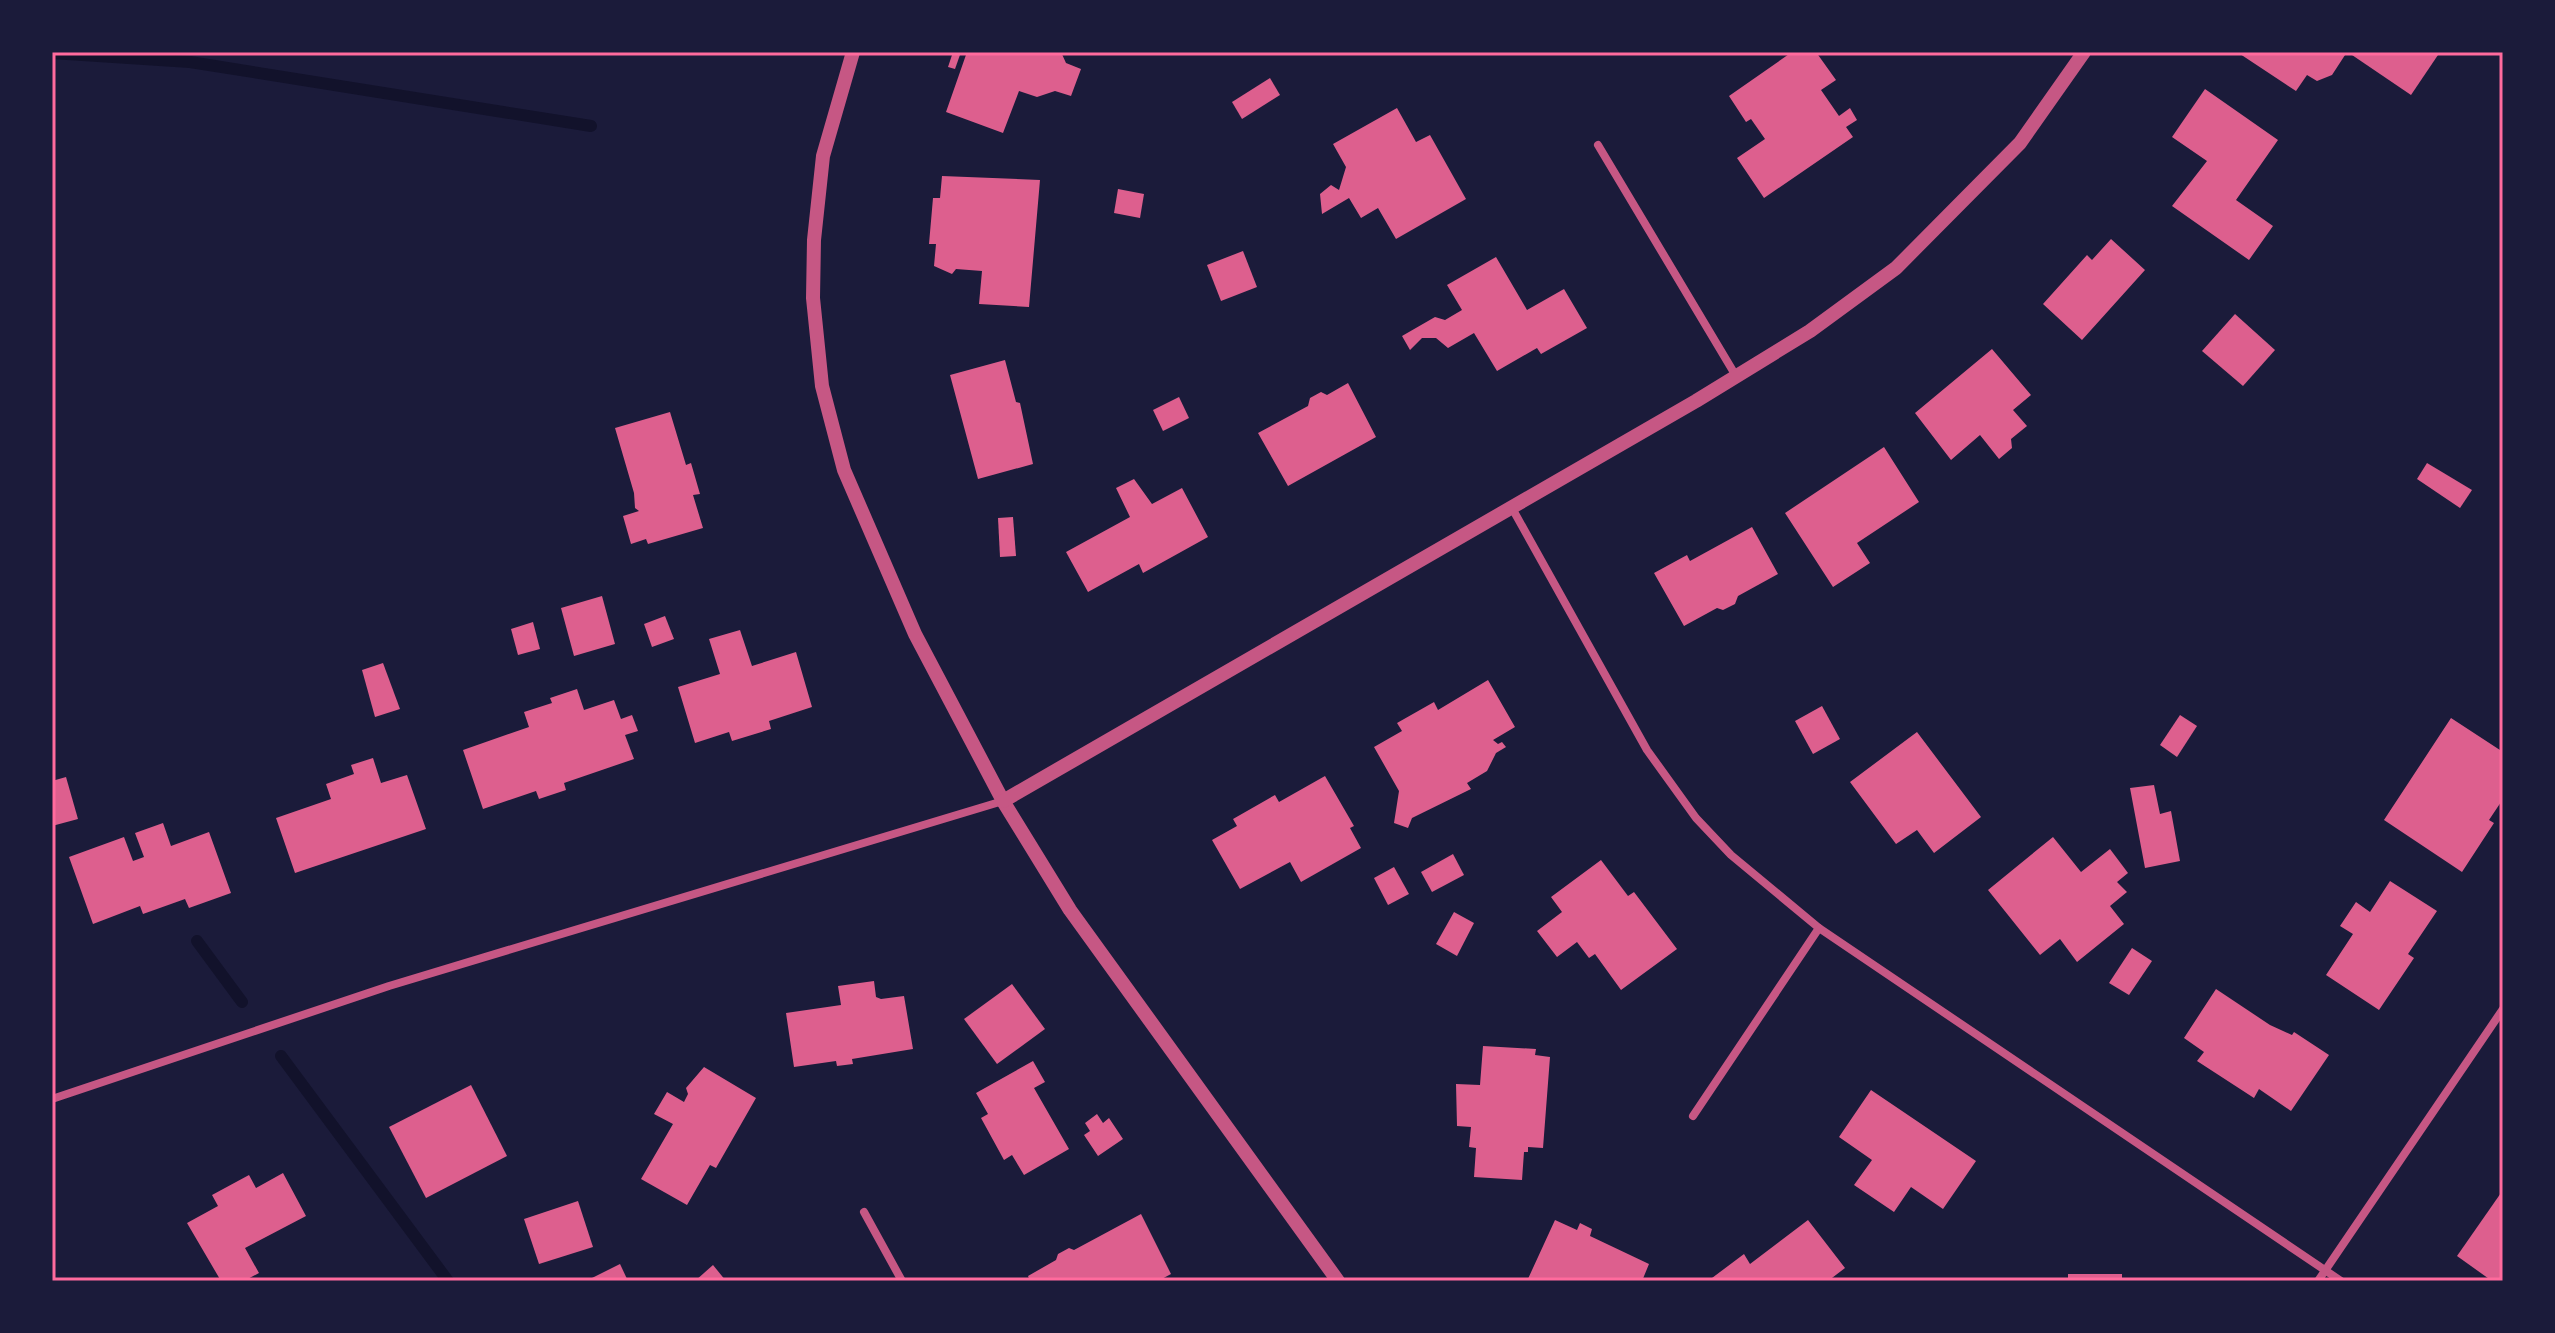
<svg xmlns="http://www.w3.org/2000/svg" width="2555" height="1333" viewBox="0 0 2555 1333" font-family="'Crimson Pro',serif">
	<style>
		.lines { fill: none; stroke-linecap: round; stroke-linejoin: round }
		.stream { stroke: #12122b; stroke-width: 12 }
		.building { fill: #dd5f8e }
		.minor { stroke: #c65784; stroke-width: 8 }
		.tertiary { stroke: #c65784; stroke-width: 14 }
		.neatline { fill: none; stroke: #ff6b9d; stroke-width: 3 }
	</style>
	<rect width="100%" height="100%" fill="#1b1b3a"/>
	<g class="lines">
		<g class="stream">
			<polyline points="52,53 190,62 591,126"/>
			<polyline points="197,941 242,1002"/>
			<polyline points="281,1056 448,1281"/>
		</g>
	</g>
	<g class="building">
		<polygon points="953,52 961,52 955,69 948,67"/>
		<polygon points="967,52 1061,52 1066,63 1081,69 1071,96 1055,91 1037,97 1019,91 1003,133 946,112"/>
		<polygon points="1792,52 1816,52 1836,80 1821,90 1839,116 1850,108 1857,120 1846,127 1853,137 1764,198 1737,158 1765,139 1751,119 1746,122 1729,96"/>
		<polygon points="2237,52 2347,52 2332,75 2317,81 2307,75 2296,91"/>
		<polygon points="2354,52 2440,52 2411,95 2352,55"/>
		<polygon points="1270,78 1280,95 1242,119 1232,102"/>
		<polygon points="2205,89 2278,140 2236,200 2273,226 2249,260 2172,206 2207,161 2172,137"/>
		<polygon points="1397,108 1416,142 1430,135 1466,199 1396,239 1378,208 1361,218 1349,198 1322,214 1320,194 1331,185 1339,190 1346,167 1333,144"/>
		<polygon points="942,176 1040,180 1029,307 979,304 982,271 956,269 952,274 934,266 936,244 929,244 933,198 940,198"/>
		<polygon points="1118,189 1144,194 1140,218 1114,213"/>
		<polygon points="2111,239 2145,270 2082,340 2043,304 2087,255 2092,260"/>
		<polygon points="1243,251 1257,287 1221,301 1207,265"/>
		<polygon points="1496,257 1527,310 1564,289 1587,328 1541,354 1537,348 1497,371 1474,333 1448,348 1436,338 1422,338 1410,350 1402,336 1435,317 1445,320 1462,310 1447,285"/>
		<polygon points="2235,314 2275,350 2243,386 2202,351"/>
		<polygon points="1992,349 2031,395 2013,410 2027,426 2011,439 2012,448 1999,459 1980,435 1951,460 1915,413"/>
		<polygon points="1005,360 1016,402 1020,403 1033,464 978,479 950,375"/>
		<polygon points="1348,383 1376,437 1288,486 1258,433 1308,406 1310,398 1321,392 1327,395"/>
		<polygon points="1179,397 1189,418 1163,431 1153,410"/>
		<polygon points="670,412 686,465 691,463 700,494 693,495 703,528 648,544 646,539 631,544 623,516 639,511 635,508 634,493 615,428"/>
		<polygon points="1884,447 1919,502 1857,543 1870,563 1833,587 1785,513"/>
		<polygon points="2427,463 2472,490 2460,508 2417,479"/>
		<polygon points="1134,479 1152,504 1182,488 1208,537 1143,573 1139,564 1088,592 1066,552 1130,517 1116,488"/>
		<polygon points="1013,517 1016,556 1000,557 998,518"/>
		<polygon points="1752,527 1778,574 1738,596 1735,604 1723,610 1717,608 1684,626 1654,573 1687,555 1690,561"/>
		<polygon points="602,596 615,644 574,656 561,608"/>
		<polygon points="665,616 674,639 652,647 644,624"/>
		<polygon points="533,622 540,649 518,655 511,629"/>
		<polygon points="740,630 752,666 796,652 812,707 769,721 771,729 732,741 729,732 695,743 678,687 720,674 709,639"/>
		<polygon points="383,663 400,709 375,717 362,670"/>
		<polygon points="1488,680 1515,727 1493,740 1498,744 1502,742 1506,747 1496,753 1487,771 1467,783 1471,789 1412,818 1408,828 1394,823 1399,791 1374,747 1402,731 1397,723 1434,702 1438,710"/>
		<polygon points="577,689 584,710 614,700 621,719 632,715 638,731 625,735 634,759 564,783 566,790 539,799 536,791 483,809 463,750 529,727 524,712 552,703 550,698"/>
		<polygon points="1822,706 1840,739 1813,754 1795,721"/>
		<polygon points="2180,715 2197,726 2177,757 2160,745"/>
		<polygon points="2451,718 2503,752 2503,799 2489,820 2494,823 2462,872 2384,820"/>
		<polygon points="1917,732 1981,817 1934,853 1917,830 1896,844 1850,782"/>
		<polygon points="373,758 381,783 407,775 426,829 295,873 276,818 331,799 326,784 354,774 351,765"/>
		<polygon points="1325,776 1354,826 1350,828 1361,848 1301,882 1290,862 1240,889 1212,840 1237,826 1233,819 1275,795 1279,802"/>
		<polygon points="66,777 78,819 52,826 52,781"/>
		<polygon points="2154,785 2160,814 2171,811 2180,861 2145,868 2130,788"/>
		<polygon points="163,823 171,846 209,832 231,893 189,908 185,899 143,914 140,906 93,924 69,857 124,837 133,861 144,857 135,833"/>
		<polygon points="2053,837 2081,872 2110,849 2128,873 2117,882 2127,892 2110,906 2124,924 2077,962 2060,939 2040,955 1988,890"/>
		<polygon points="1453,854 1464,875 1432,892 1421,872"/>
		<polygon points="1601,860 1628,896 1634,892 1677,949 1621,990 1595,954 1589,958 1577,942 1557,957 1537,931 1562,912 1551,897"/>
		<polygon points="1394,867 1409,894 1388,905 1374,878"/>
		<polygon points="2390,881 2437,911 2408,954 2414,958 2379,1010 2326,975 2353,934 2340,926 2356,902 2370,912"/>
		<polygon points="1454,912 1474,923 1457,956 1436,944"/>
		<polygon points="2132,948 2152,961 2129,995 2109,983"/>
		<polygon points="874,981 876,997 881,999 904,996 913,1049 852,1059 853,1064 837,1066 836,1061 794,1067 786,1013 841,1005 838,986"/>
		<polygon points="1012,984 1045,1029 997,1064 964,1019"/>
		<polygon points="2216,989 2270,1025 2292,1035 2294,1032 2329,1055 2291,1111 2259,1089 2254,1098 2197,1061 2204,1052 2184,1038"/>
		<polygon points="1483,1046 1536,1049 1535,1055 1550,1057 1543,1148 1528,1147 1528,1152 1524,1152 1522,1180 1474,1177 1476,1148 1469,1147 1471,1127 1457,1126 1456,1084 1480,1085"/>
		<polygon points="1033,1061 1045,1082 1034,1088 1069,1149 1024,1175 1012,1155 1004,1160 981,1118 988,1114 976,1093"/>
		<polygon points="704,1067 756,1098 716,1168 710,1165 687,1205 641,1179 673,1124 654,1114 667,1092 684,1102 688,1094 686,1088"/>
		<polygon points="471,1085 507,1156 426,1198 389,1127"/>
		<polygon points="1871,1090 1976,1161 1943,1209 1911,1187 1894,1212 1854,1185 1872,1160 1839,1137"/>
		<polygon points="1097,1114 1103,1123 1109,1118 1123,1139 1098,1156 1084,1135 1090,1131 1085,1123"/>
		<polygon points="283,1173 306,1216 245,1248 259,1273 244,1281 221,1281 187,1223 218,1206 212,1195 249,1175 256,1188"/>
		<polygon points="2503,1190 2503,1281 2492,1281 2457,1256"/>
		<polygon points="578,1201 593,1247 539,1264 524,1219"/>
		<polygon points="1141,1214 1171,1274 1158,1281 1030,1281 1028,1276 1056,1260 1058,1254 1069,1248 1074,1250"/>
		<polygon points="1555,1220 1577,1230 1580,1223 1592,1229 1590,1236 1649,1264 1642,1281 1527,1281"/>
		<polygon points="1808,1220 1845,1268 1828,1281 1708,1281 1744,1254 1750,1264"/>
		<polygon points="620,1264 628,1281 586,1281"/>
		<polygon points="713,1265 726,1281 695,1281"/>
		<rect x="2068" y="1274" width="54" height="7"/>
	</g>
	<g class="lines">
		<g class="minor">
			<polyline points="1598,145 1736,376"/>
			<polyline points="1512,508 1647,750 1696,818 1731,855 1819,928 2341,1281"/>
			<polyline points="52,1099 389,986 1003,801"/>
			<polyline points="1693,1116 1819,928"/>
			<polyline points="864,1212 902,1281"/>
			<polyline points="2318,1281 2503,1009"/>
		</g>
		<g class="tertiary">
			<polyline points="853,52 823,156 814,240 813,298 822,386 844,470 915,634 1003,801 1070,910 1338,1281"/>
			<polyline points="1003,801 1696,401 1810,331 1896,268 2020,143 2084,52"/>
		</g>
	</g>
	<rect width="2555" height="1333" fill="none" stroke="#1b1b3a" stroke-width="108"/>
	<rect x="54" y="54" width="2447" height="1225" class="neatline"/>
</svg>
